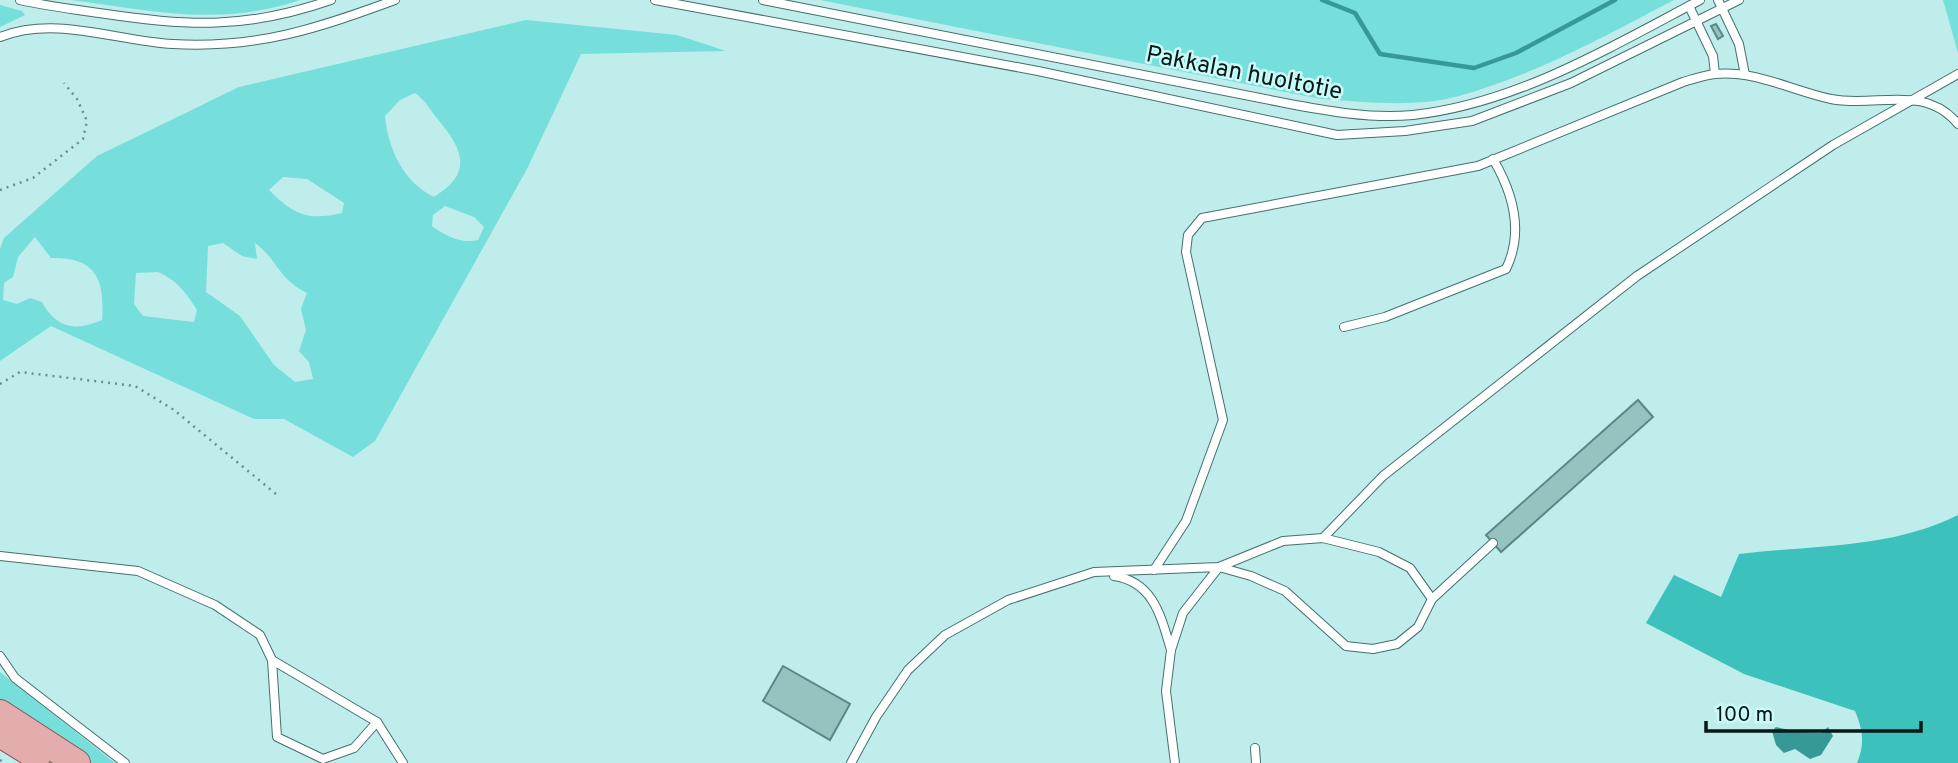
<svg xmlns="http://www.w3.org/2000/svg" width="1958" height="763" viewBox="0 0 1958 763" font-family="Overpass,sans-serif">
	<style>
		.green { fill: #76dfdb; fill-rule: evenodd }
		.forest { fill: #3cc1bd }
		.water { fill: #379996 }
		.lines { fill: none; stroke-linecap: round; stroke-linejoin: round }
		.stream { stroke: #379996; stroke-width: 4.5 }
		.building { fill: #95c3c0; stroke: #5b8785; stroke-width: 2 }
		.lane-casing { stroke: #44706e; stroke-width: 10 }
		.primary-casing { stroke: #895556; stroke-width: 28 }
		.path { stroke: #6c8f8d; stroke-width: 2.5; stroke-dasharray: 2 5; stroke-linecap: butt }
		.lane { stroke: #fff; stroke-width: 8 }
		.primary { stroke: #e3adae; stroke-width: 26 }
		.labels { text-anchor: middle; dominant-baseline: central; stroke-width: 5; stroke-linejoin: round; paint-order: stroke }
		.street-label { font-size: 24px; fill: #061817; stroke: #cbfbf8 }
	</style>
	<rect width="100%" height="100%" fill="#beedeb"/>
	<g class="green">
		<path d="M72 0H300C221 27 152 11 72 0Z"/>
		<path d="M820 0H1674C1605 36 1535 75 1459 96 1415 108 1366 102 1321 99Z"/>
		<polygon points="1943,0 1958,0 1958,53"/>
		<polygon points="0,5 22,11 25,15 0,27"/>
		<path d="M526 20 677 35 726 51 581 54 527 169 375 441 353 457 284 419H254L51 326 0 361V249L4 238 97 156 239 87ZM415 93C425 100 429 108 436 117 462 148 475 172 434 197 403 182 388 148 385 116L400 100ZM283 177 307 179 344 203 342 213C308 221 294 215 269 190ZM445 206 474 217 484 227 478 240C460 244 446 236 432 226L433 215ZM35 237 51 258C96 257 105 279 102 320 75 332 56 328 42 302L30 298 17 304 3 300 4 283 13 277 18 257ZM255 243C279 261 277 278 307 293L301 309 306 330 299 351 309 362 313 379 295 382 274 365 240 316 206 292 208 246 223 243 242 256 257 259ZM158 272C177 280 186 293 197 310L194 322 143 316 134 304 136 273Z"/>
		<polygon points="0,672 115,763 89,763 0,702"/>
	</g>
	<path class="forest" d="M1958 515V763H1857C1865 744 1863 730 1855 711L1744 674 1646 623 1674 575 1721 597 1739 554C1812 545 1891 549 1958 515Z"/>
	<polygon class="water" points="1776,727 1797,732 1821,733 1828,727 1833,736 1821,755 1810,759 1795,749 1784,753 1776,745 1772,731"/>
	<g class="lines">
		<polyline class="stream" points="1322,0 1355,13 1380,54 1474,68 1516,53 1615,0"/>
	</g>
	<g class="building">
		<polygon points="1716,24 1723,36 1718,39 1711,26"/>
		<polygon points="1638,400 1653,417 1501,552 1486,535"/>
		<polygon points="783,666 850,704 830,740 763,701"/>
	</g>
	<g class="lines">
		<defs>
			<g id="lane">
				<path d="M20 0C46 6 73 9 99 13 188 26 244 30 331 0"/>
				<polyline points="655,0 1038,71 1337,135 1405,131 1472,121 1571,83 1739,0"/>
				<path d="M763 0 1285 103C1327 111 1370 119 1413 115 1515 104 1611 47 1700 0"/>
				<polyline points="1718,0 1739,44 1745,75"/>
				<polyline points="1689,6 1713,56 1715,74"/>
				<path d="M0 37C56 15 116 41 173 44 258 49 318 28 395 0"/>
				<path d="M1344 327 1385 317 1506 269C1524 232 1513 193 1493 159"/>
				<polyline points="1323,538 1383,476 1637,276 1833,145 1958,74"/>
				<polyline points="0,556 138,571 215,605 260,635 272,660 277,737 323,759 354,748 377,722"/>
				<path d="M1154 570 1186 521 1223 420 1186 252 1188 235 1202 218 1478 166 1683 82C1693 79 1705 75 1715 74 1755 70 1793 91 1831 99 1876 108 1924 83 1958 124"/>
				<path d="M1114 576C1154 582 1161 617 1171 650"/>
				<polyline points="1432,599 1493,543"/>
				<polyline points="0,656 15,678 125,763"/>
				<polyline points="272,660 377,722 403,763"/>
				<polyline points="1255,748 1256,763"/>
				<polyline points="851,763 876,717 908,670 945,635 1008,600 1094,572 1219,567 1251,576 1285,591 1346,646 1373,649 1397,644 1418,627 1432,599 1410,568 1379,552 1323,538 1283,541 1219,567 1183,613 1171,650 1166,691 1175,763"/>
			</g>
			<g id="primary">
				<polyline points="0,713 77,763"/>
				<polyline points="0,734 37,757"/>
			</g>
		</defs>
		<use href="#lane" class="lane-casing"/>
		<use href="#primary" class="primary-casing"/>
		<g class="path">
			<polyline points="0,190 33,178 83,139 87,121 77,99 64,83"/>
			<polyline points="0,384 20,372 135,386 174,410 276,494"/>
			<polyline points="0,760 5,763"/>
		</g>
		<use href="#lane" class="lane"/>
		<use href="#primary" class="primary"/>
	</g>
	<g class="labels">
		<g class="street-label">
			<text transform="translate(1244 74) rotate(11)">Pakkalan huoltotie</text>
		</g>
	</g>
	<path d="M1706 721v10h215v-10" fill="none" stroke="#061817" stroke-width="3.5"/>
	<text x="1716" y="721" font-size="21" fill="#061817" stroke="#cbfbf8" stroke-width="5" paint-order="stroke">100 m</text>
</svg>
